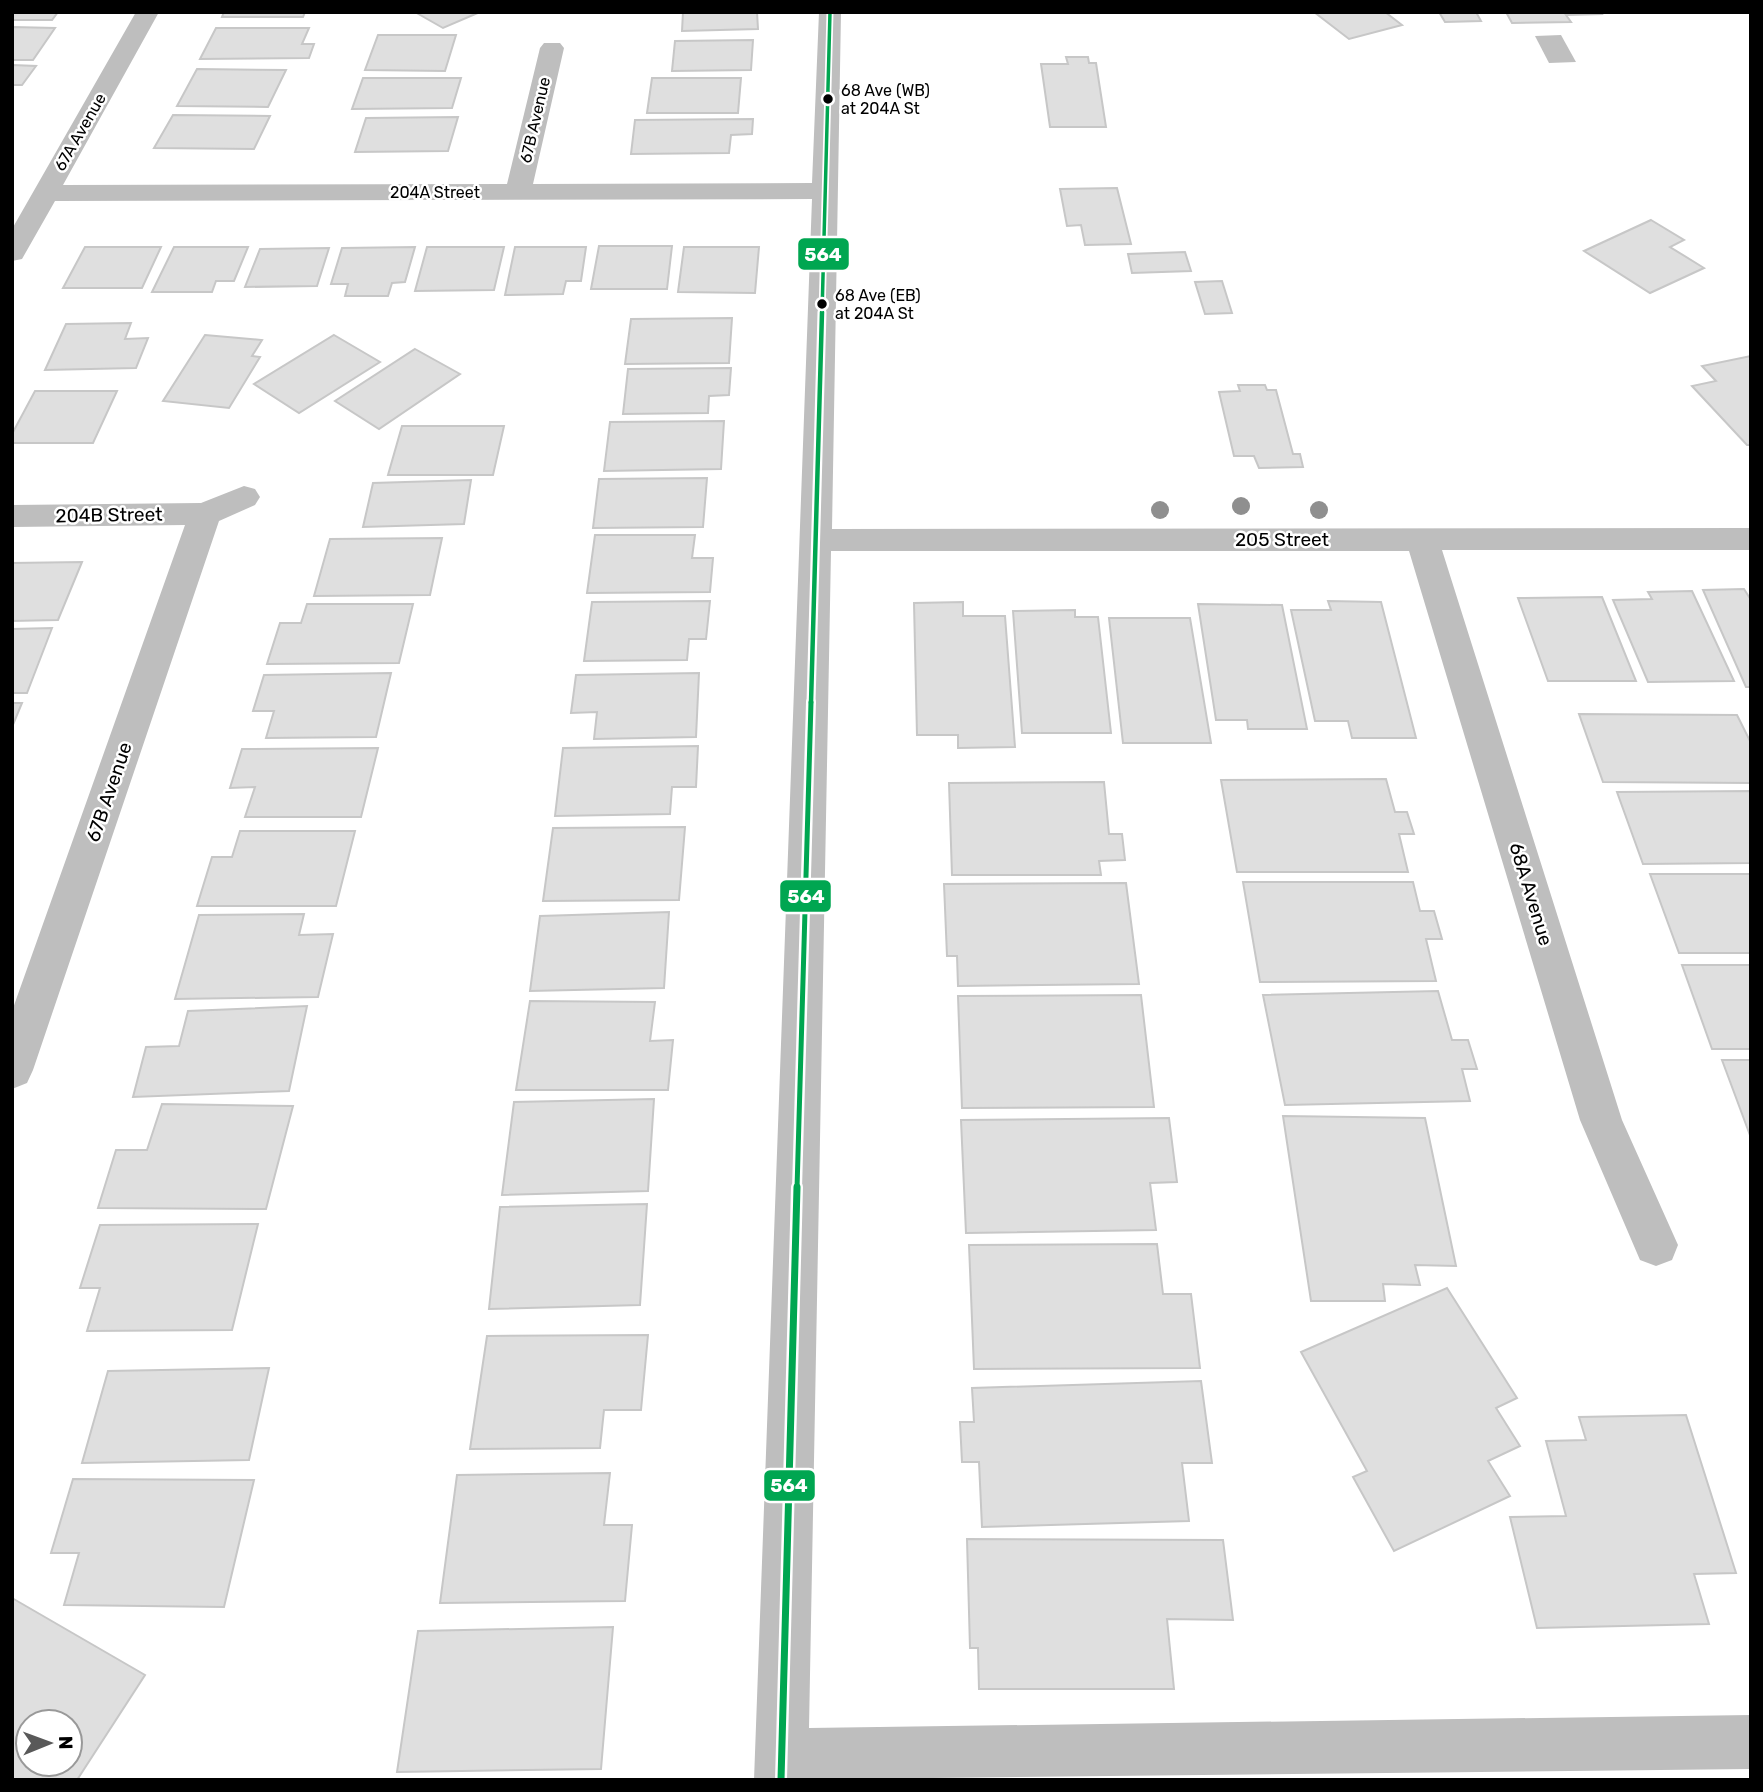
<svg xmlns="http://www.w3.org/2000/svg" width="1763" height="1792" viewBox="0 0 1763 1792" font-family="Rubik,sans-serif">
	<style>
		.water { fill: #bfbfbf }
		.building { fill: #dfdfdf; stroke: #c7c7c7; stroke-width: 2; fill-rule: evenodd }
		.lines { fill: none; stroke-linecap: round; stroke-linejoin: round }
		.minor { fill: #bebebe; fill-rule: evenodd }
		.bus-1-far3-casing { stroke: #fff; stroke-width: 7 }
		.bus-1-far2-casing { stroke: #fff; stroke-width: 9 }
		.bus-1-far1-casing { stroke: #fff; stroke-width: 10 }
		.bus-1-casing { stroke: #fff; stroke-width: 12 }
		.bus-1-far3 { stroke: #00a651; stroke-width: 3.5 }
		.bus-1-far2 { stroke: #00a651; stroke-width: 4.5 }
		.bus-1-far1 { stroke: #00a651; stroke-width: 5 }
		.bus-1 { stroke: #00a651; stroke-width: 7 }
		.tree { fill: #8f8f8f }
		.bus-dot { fill: #000; stroke: #fff; stroke-width: 2.5 }
		.labels { text-anchor: middle; dominant-baseline: central; stroke-width: 5; stroke-linejoin: round; paint-order: stroke }
		.far-bus-label { font-size: 16px; fill: #000; stroke: #fff; text-anchor: start }
		.far-street-label { font-size: 16px; fill: #000; stroke: #fff }
		.street-label { font-size: 19px; fill: #000; stroke: #fff }
		.line-badge { stroke: #fff; stroke-width: 2.5 }
		.badge-label { font-size: 19px; text-anchor: middle; font-weight: bold; fill: #fff }
	</style>
	<rect width="100%" height="100%" fill="#fff"/>
	<polygon class="water" points="1561,35 1576,62 1549,63 1535,36"/>
	<g class="building">
		<polygon points="12,12 58,12 52,20 12,20"/>
		<polygon points="224,12 305,12 303,17 222,17"/>
		<polygon points="415,12 480,12 443,28"/>
		<polygon points="683,12 757,12 758,29 682,31"/>
		<polygon points="1314,12 1385,12 1402,25 1349,39"/>
		<polygon points="1439,12 1476,12 1481,21 1445,22"/>
		<polygon points="1506,12 1601,12 1602,14 1566,15 1571,22 1512,23"/>
		<polygon points="12,27 55,28 33,60 12,60"/>
		<polygon points="216,28 309,28 302,44 314,44 309,58 200,59"/>
		<polygon points="378,35 456,35 445,71 365,70"/>
		<polygon points="753,40 751,70 672,71 675,41"/>
		<polygon points="1066,57 1088,57 1089,63 1096,63 1106,127 1050,127 1041,64 1068,64"/>
		<polygon points="12,65 36,66 22,85 12,85"/>
		<polygon points="197,69 286,70 268,107 177,106"/>
		<polygon points="363,78 461,78 452,108 352,109"/>
		<polygon points="652,78 741,78 738,113 647,113"/>
		<polygon points="173,115 270,116 254,149 154,148"/>
		<polygon points="458,117 448,151 355,152 366,118"/>
		<polygon points="753,119 752,134 731,135 729,153 631,154 635,120"/>
		<polygon points="1117,188 1131,244 1085,245 1081,225 1067,226 1060,189"/>
		<polygon points="1651,220 1684,240 1670,247 1704,268 1650,293 1584,251"/>
		<polygon points="599,246 672,246 667,289 591,289"/>
		<polygon points="85,247 161,247 142,288 63,288"/>
		<polygon points="174,247 248,247 234,281 216,281 212,292 152,292"/>
		<polygon points="415,247 405,282 392,283 388,296 345,296 348,284 331,284 342,248"/>
		<polygon points="427,247 504,247 494,290 415,291"/>
		<polygon points="515,247 586,247 581,281 566,281 563,294 505,295"/>
		<polygon points="684,247 759,247 755,293 678,292"/>
		<polygon points="329,248 317,286 245,287 260,249"/>
		<polygon points="1185,252 1191,271 1132,273 1128,254"/>
		<polygon points="1222,281 1232,313 1205,314 1195,282"/>
		<polygon points="732,318 729,363 625,364 631,319"/>
		<polygon points="131,323 125,339 148,338 136,368 45,370 66,324"/>
		<polygon points="205,335 262,340 252,356 260,357 229,408 163,401"/>
		<polygon points="334,335 380,362 299,413 254,384"/>
		<polygon points="415,349 460,374 379,429 335,401"/>
		<polygon points="1751,356 1751,445 1747,445 1692,386 1716,381 1702,366"/>
		<polygon points="731,368 729,395 709,396 708,413 623,414 628,369"/>
		<polygon points="1238,385 1265,385 1267,390 1276,390 1293,454 1300,454 1303,467 1259,468 1254,456 1234,456 1219,392 1240,391"/>
		<polygon points="35,391 117,391 93,443 12,443 12,434"/>
		<polygon points="724,421 721,469 604,471 610,422"/>
		<polygon points="402,426 504,426 493,475 388,475"/>
		<polygon points="707,478 703,527 593,528 599,479"/>
		<polygon points="471,480 464,524 363,527 373,483"/>
		<polygon points="595,535 695,535 692,558 713,558 710,592 587,593"/>
		<polygon points="442,538 430,595 314,596 330,539"/>
		<polygon points="82,562 58,620 12,621 12,563"/>
		<polygon points="1744,589 1751,600 1751,687 1746,687 1703,590"/>
		<polygon points="1692,591 1734,681 1648,682 1613,600 1652,599 1648,592"/>
		<polygon points="1602,597 1636,681 1548,681 1518,598"/>
		<polygon points="710,601 706,639 689,639 687,660 584,661 592,602"/>
		<polygon points="1328,601 1381,602 1416,738 1352,738 1348,721 1315,721 1291,610 1331,610"/>
		<polygon points="963,602 963,616 1005,616 1015,747 958,748 958,735 917,735 914,603"/>
		<polygon points="307,604 413,604 399,663 267,664 280,623 301,623"/>
		<polygon points="1198,604 1282,605 1307,729 1248,729 1247,720 1216,720"/>
		<polygon points="1075,610 1075,617 1098,617 1111,733 1022,733 1013,611"/>
		<polygon points="1109,618 1190,618 1211,743 1123,743"/>
		<polygon points="52,628 27,693 12,693 12,629"/>
		<polygon points="391,673 376,737 266,738 274,711 253,711 264,675"/>
		<polygon points="699,673 696,737 594,739 597,712 571,713 576,675"/>
		<polygon points="12,703 22,703 12,727"/>
		<polygon points="1579,714 1737,715 1751,743 1751,783 1603,782"/>
		<polygon points="698,746 696,787 672,787 670,814 555,816 563,748"/>
		<polygon points="378,748 361,817 245,817 255,787 230,788 242,749"/>
		<polygon points="1386,779 1395,812 1407,812 1414,834 1399,834 1408,872 1237,872 1221,780"/>
		<polygon points="1104,782 1109,834 1122,834 1125,860 1099,861 1101,875 952,875 949,783"/>
		<polygon points="1751,791 1751,863 1643,864 1617,792"/>
		<polygon points="685,827 679,900 543,901 553,828"/>
		<polygon points="240,831 355,831 336,906 197,906 212,857 232,857"/>
		<polygon points="1650,874 1751,874 1751,953 1679,953"/>
		<polygon points="1243,882 1413,882 1420,911 1434,911 1442,939 1426,939 1436,981 1260,982"/>
		<polygon points="1126,883 1139,984 958,986 957,956 947,956 944,884"/>
		<polygon points="669,912 664,988 530,991 540,916"/>
		<polygon points="304,914 299,935 333,934 318,997 175,999 199,915"/>
		<polygon points="1682,965 1751,965 1751,1049 1712,1049"/>
		<polygon points="1438,991 1452,1040 1468,1040 1477,1069 1462,1069 1470,1101 1285,1105 1263,995"/>
		<polygon points="1141,995 1154,1107 962,1108 958,996"/>
		<polygon points="530,1001 655,1002 650,1041 673,1040 668,1090 516,1090"/>
		<polygon points="307,1006 289,1091 133,1097 146,1047 179,1046 188,1011"/>
		<polygon points="1722,1060 1751,1060 1751,1138"/>
		<polygon points="654,1099 648,1191 502,1195 514,1102"/>
		<polygon points="162,1104 293,1106 266,1209 98,1208 116,1150 147,1150"/>
		<polygon points="1283,1116 1425,1118 1456,1266 1415,1265 1420,1285 1383,1284 1385,1301 1311,1301"/>
		<polygon points="1169,1118 1177,1182 1150,1183 1156,1230 966,1233 961,1120"/>
		<polygon points="647,1204 640,1305 489,1309 500,1207"/>
		<polygon points="258,1224 232,1330 87,1331 100,1288 80,1288 100,1225"/>
		<polygon points="1157,1244 1163,1294 1191,1294 1200,1368 974,1369 969,1245"/>
		<polygon points="1447,1288 1517,1398 1496,1408 1520,1446 1488,1461 1510,1496 1394,1551 1353,1477 1367,1471 1301,1352"/>
		<polygon points="648,1335 641,1410 604,1410 600,1448 470,1449 487,1336"/>
		<polygon points="269,1368 249,1460 82,1463 108,1371"/>
		<polygon points="1201,1381 1212,1463 1182,1463 1189,1521 982,1527 979,1462 962,1462 960,1422 974,1422 972,1388"/>
		<polygon points="1686,1415 1736,1573 1694,1574 1709,1624 1537,1628 1510,1517 1566,1516 1546,1441 1586,1440 1579,1417"/>
		<polygon points="610,1473 604,1525 632,1525 625,1601 440,1603 457,1475"/>
		<polygon points="73,1479 254,1480 224,1607 64,1605 79,1553 51,1553"/>
		<polygon points="967,1539 1223,1540 1233,1620 1167,1619 1174,1689 979,1689 978,1648 970,1648"/>
		<path d="M12 1598 145 1675 77 1780H12ZM28 1722H70V1764H28Z"/>
		<polygon points="613,1627 601,1769 397,1772 418,1631"/>
	</g>
	<g class="lines">
		<g class="minor">
			<polygon points="136,12 159,12 63,185 507,184 540,48 544,43 560,43 564,48 533,184 812,183 819,12 841,12 832,529 1751,528 1751,550 1442,550 1622,1120 1678,1245 1672,1260 1656,1266 1640,1260 1580,1120 1409,551 831,551 809,1728 1751,1715 1751,1769 754,1780 812,199 55,201 22,259 12,261 12,229"/>
			<polygon points="244,486 255,489 260,497 255,505 219,521 33,1070 27,1083 12,1089 12,1011 185,525 12,527 12,505 201,503"/>
		</g>
		<defs>
			<polyline id="bus-1-far3" points="822,314 830,12"/>
			<polyline id="bus-1-far2" points="811,703 822,312"/>
			<polyline id="bus-1-far1" points="797,1189 811,702"/>
			<polyline id="bus-1" points="781,1780 797,1187"/>
		</defs>
		<use href="#bus-1-far3" class="bus-1-far3-casing"/>
		<use href="#bus-1-far2" class="bus-1-far2-casing"/>
		<use href="#bus-1-far1" class="bus-1-far1-casing"/>
		<use href="#bus-1" class="bus-1-casing"/>
		<use href="#bus-1-far3" class="bus-1-far3"/>
		<use href="#bus-1-far2" class="bus-1-far2"/>
		<use href="#bus-1-far1" class="bus-1-far1"/>
		<use href="#bus-1" class="bus-1"/>
	</g>
	<g class="tree">
		<circle cx="1241" cy="506" r="9"/>
		<circle cx="1160" cy="510" r="9"/>
		<circle cx="1319" cy="510" r="9"/>
	</g>
	<g class="bus-dot">
		<circle cx="828" cy="99" r="6"/>
		<circle cx="822" cy="304" r="6"/>
	</g>
	<g class="labels">
		<g class="far-bus-label">
			<text x="841" y="90">68 Ave (WB)<tspan x="841" dy="18">at 204A St</tspan></text>
			<text x="835" y="295">68 Ave (EB)<tspan x="835" dy="18">at 204A St</tspan></text>
		</g>
		<g class="far-street-label">
			<text transform="translate(535 120) rotate(-77)">67B Avenue</text>
			<text transform="translate(80 132) rotate(-60)">67A Avenue</text>
			<text x="435" y="192">204A Street</text>
		</g>
		<g class="street-label">
			<text transform="translate(109 515) rotate(-1)">204B Street</text>
			<text x="1282" y="539">205 Street</text>
			<text transform="translate(109 792) rotate(-71)">67B Avenue</text>
			<text transform="translate(1531 894) rotate(73)">68A Avenue</text>
		</g>
	</g>
	<g class="line-badge">
		<rect x="797" y="237" width="53" height="34" rx="7" fill="#00a651"/>
		<rect x="779" y="879" width="53" height="34" rx="7" fill="#00a651"/>
		<rect x="763" y="1469" width="53" height="33" rx="7" fill="#00a651"/>
	</g>
	<g class="badge-label">
		<text x="823" y="261">564</text>
		<text x="806" y="903">564</text>
		<text x="789" y="1492">564</text>
	</g>
	<rect width="1763" height="1792" fill="none" stroke="#000000" stroke-width="28"/>
	<g transform="translate(49 1743) rotate(89)"><circle r="33" fill="#ffffff" stroke="#999999" stroke-width="2"/>
	<path d="M0-5L12 26L0 18L-12 26Z" fill="#595959"/>
	<text y="-10" font-size="19" font-weight="bold" text-anchor="middle" fill="#000000">N</text>
	</g>
</svg>
